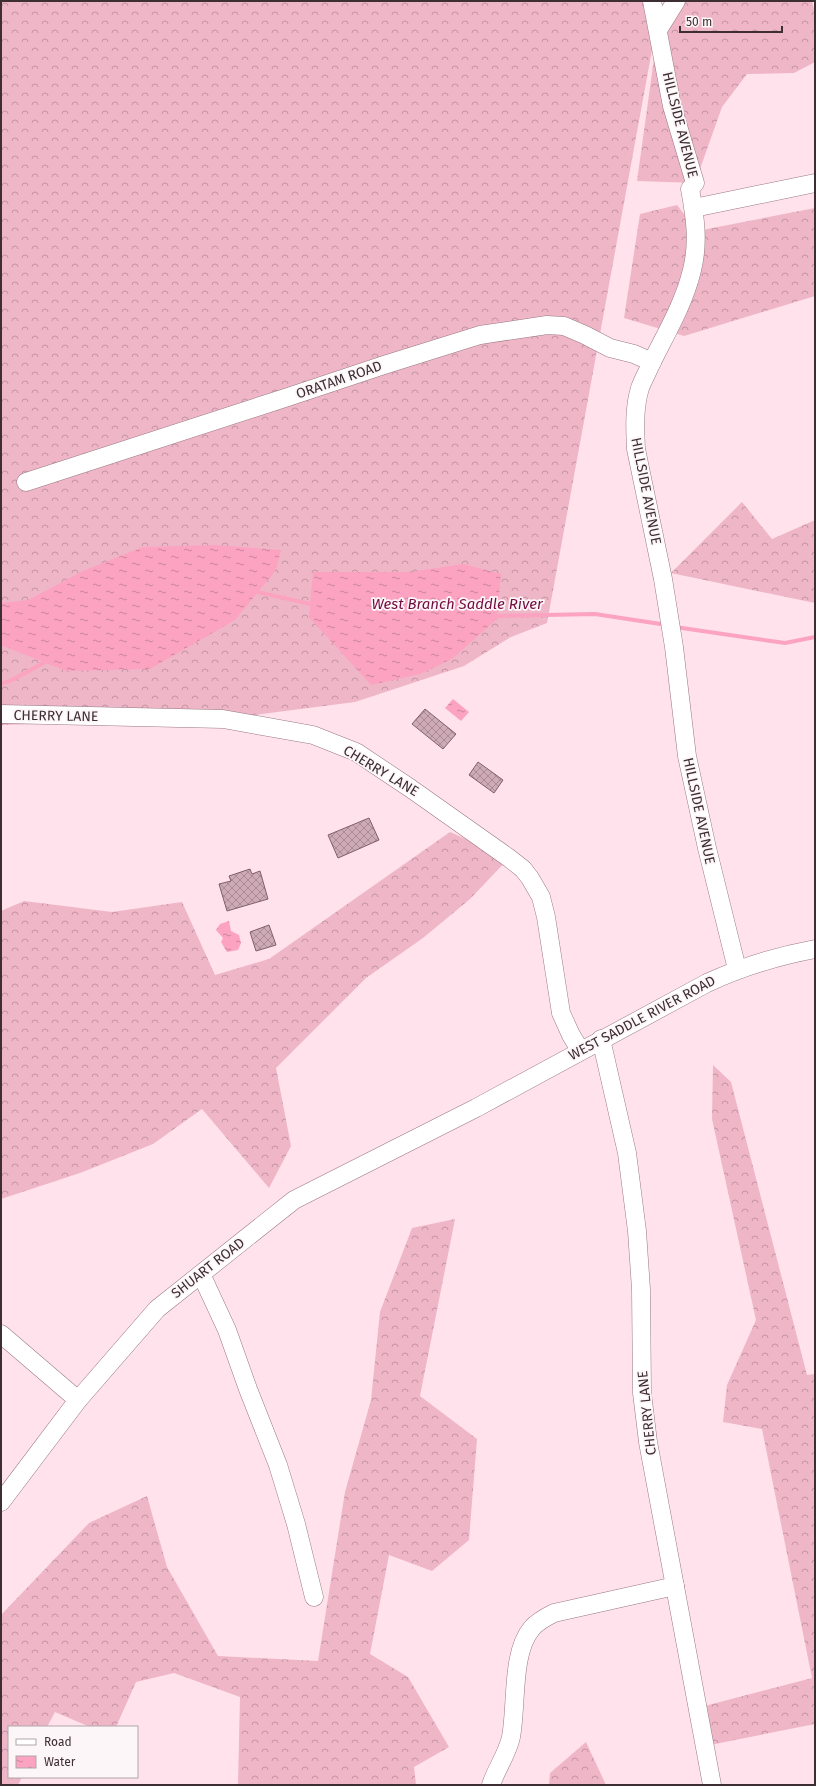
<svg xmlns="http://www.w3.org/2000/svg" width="816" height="1786" viewBox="0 0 816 1786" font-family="'Fira Sans',sans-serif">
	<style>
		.forest { fill: url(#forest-crowns) }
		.water { fill: url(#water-ripples) }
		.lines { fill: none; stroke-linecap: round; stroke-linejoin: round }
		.stream { stroke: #fba3c1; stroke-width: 4 }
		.building { fill: url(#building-cross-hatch); stroke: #7f606a }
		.minor-casing { stroke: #997983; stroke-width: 19 }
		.minor { stroke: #fff; stroke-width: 18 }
		.labels { text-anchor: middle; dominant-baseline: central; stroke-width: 3.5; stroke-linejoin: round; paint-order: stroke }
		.street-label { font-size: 14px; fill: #3c2e32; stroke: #fdf6f8 }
		.water-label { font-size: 15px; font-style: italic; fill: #720b3f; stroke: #fdf6f8 }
	</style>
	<defs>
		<pattern id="forest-crowns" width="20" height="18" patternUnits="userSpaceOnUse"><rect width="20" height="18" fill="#efb6c8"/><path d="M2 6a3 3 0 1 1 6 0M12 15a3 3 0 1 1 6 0" fill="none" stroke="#c394a3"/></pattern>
		<pattern id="water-ripples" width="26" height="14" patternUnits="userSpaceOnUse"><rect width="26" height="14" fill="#fba3c1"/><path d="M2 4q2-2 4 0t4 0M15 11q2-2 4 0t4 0" fill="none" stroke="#cc859d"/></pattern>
		<pattern id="building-cross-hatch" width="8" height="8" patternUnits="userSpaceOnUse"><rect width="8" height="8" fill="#cdaab5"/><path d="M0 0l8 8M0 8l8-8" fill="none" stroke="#a88b94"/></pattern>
	</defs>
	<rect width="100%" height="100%" fill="#ffe2eb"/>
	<g class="forest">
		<polygon points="1,1 661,1 547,623 511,637 464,666 355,702 223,719 1,725"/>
		<polygon points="676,1 812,1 815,13 815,62 794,73 747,74 722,107 695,183 637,181 658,30"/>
		<polygon points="677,205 697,231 815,208 815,296 684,336 624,318 640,214"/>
		<polygon points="742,502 772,539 815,520 815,603 671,573"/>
		<polygon points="450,832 509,858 470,899 423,938 366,978 276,1068 291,1146 269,1188 202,1109 153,1144 80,1173 1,1199 1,911 24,901 112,912 182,902 215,975 269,959"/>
		<polygon points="713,1065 731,1082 807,1375 815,1374 815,1724 705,1746 697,1708 812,1678 762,1429 723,1422 727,1385 756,1320 712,1119"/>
		<polygon points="455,1219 420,1396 477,1439 469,1540 432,1571 389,1555 370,1654 408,1677 449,1747 414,1767 416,1785 238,1785 240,1697 174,1673 136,1682 116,1727 90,1727 55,1712 47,1727 9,1727 9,1777 22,1777 18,1785 1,1785 1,1615 89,1523 147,1496 167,1567 218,1656 318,1661 345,1492 371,1400 380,1312 412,1228"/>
		<polygon points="586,1742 606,1785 549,1785 550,1773"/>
	</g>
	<g class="water">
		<polygon points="215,545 281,550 276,570 235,620 150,669 66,671 1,645 1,603 28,600 83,571 143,547"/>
		<polygon points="464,564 501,574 497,619 452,659 420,674 371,685 309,617 313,572 408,572"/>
		<polygon points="453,699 469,712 461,721 445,708"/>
		<polygon points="229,921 231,931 239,935 241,943 238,950 227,952 221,942 223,938 216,930 220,924"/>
	</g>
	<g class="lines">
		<g class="stream">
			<polyline points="253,591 315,605"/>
			<polyline points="492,616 595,614 667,625"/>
			<polyline points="675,627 785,643 815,637"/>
			<polyline points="1,684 14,679 49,660"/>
		</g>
	</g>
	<g class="building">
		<polygon points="425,709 456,734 443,749 412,724"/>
		<polygon points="478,762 503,780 494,793 469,775"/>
		<polygon points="369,818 379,840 338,858 328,835"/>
		<polygon points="250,869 252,874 260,871 268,899 227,911 219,884 231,881 229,876"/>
		<polygon points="269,925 276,945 256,951 250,932"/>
	</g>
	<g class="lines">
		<defs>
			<g id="minor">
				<path d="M652 1 672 106 695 183 690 189C695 216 699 242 692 270 684 304 665 335 650 366 647 373 643 380 640 388 634 407 635 429 636 449L663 579 674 647 687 756 707 848 737 969"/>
				<polyline points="658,30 676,1"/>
				<polyline points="694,208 815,183"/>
				<polyline points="26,482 288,397 384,365 480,335 547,325 564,326 585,335 610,348 634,354 652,362"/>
				<polyline points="1,714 223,719 313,735 356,752 410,788 509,858 523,869 530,878 541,897 546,917 561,1013 571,1035 580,1050"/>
				<polyline points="601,1039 627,1153 637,1231 641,1289 642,1393 648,1442 712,1785"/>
				<polyline points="201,1274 227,1330 248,1389 278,1465 296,1524 314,1597"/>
				<polyline points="1,1334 78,1400"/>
				<path d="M1 1502 78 1400 157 1309 294 1200 476 1108 707 983C742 967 777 956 815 949"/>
				<path d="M491 1785C496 1769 507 1755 511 1737 517 1706 511 1652 532 1628 538 1621 546 1617 554 1613L675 1586"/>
			</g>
		</defs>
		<use href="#minor" class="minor-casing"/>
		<use href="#minor" class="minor"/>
	</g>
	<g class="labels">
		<g class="street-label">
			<text transform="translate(680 125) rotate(76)">HILLSIDE AVENUE</text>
			<text transform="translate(339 380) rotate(-19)">ORATAM ROAD</text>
			<text transform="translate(646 491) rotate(79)">HILLSIDE AVENUE</text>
			<text transform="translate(56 716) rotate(1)">CHERRY LANE</text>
			<text transform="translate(381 771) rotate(31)">CHERRY LANE</text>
			<text transform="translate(699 811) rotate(78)">HILLSIDE AVENUE</text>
			<text transform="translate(642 1018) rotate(-28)">WEST SADDLE RIVER ROAD</text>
			<text transform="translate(208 1268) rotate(-38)">SHUART ROAD</text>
			<text transform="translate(647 1413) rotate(-96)">CHERRY LANE</text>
		</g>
		<g class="water-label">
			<text x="457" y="604">West Branch Saddle River</text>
		</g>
	</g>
	<rect width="816" height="1786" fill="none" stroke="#3c2e32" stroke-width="4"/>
	<rect x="8" y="1726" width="130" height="52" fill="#fdf6f8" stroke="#b0a6a9"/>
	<rect x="16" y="1739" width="20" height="6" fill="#ffffff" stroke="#b0a6a9"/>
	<text x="44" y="1746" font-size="12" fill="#3c2e32">Road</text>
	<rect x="16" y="1756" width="20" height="12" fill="url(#water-ripples)" stroke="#b0a6a9"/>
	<text x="44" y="1766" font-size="12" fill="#3c2e32">Water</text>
	<path d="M680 26v6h102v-6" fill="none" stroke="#3c2e32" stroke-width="2"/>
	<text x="686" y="26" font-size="12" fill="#3c2e32" stroke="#fdf6f8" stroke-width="3" paint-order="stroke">50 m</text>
</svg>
